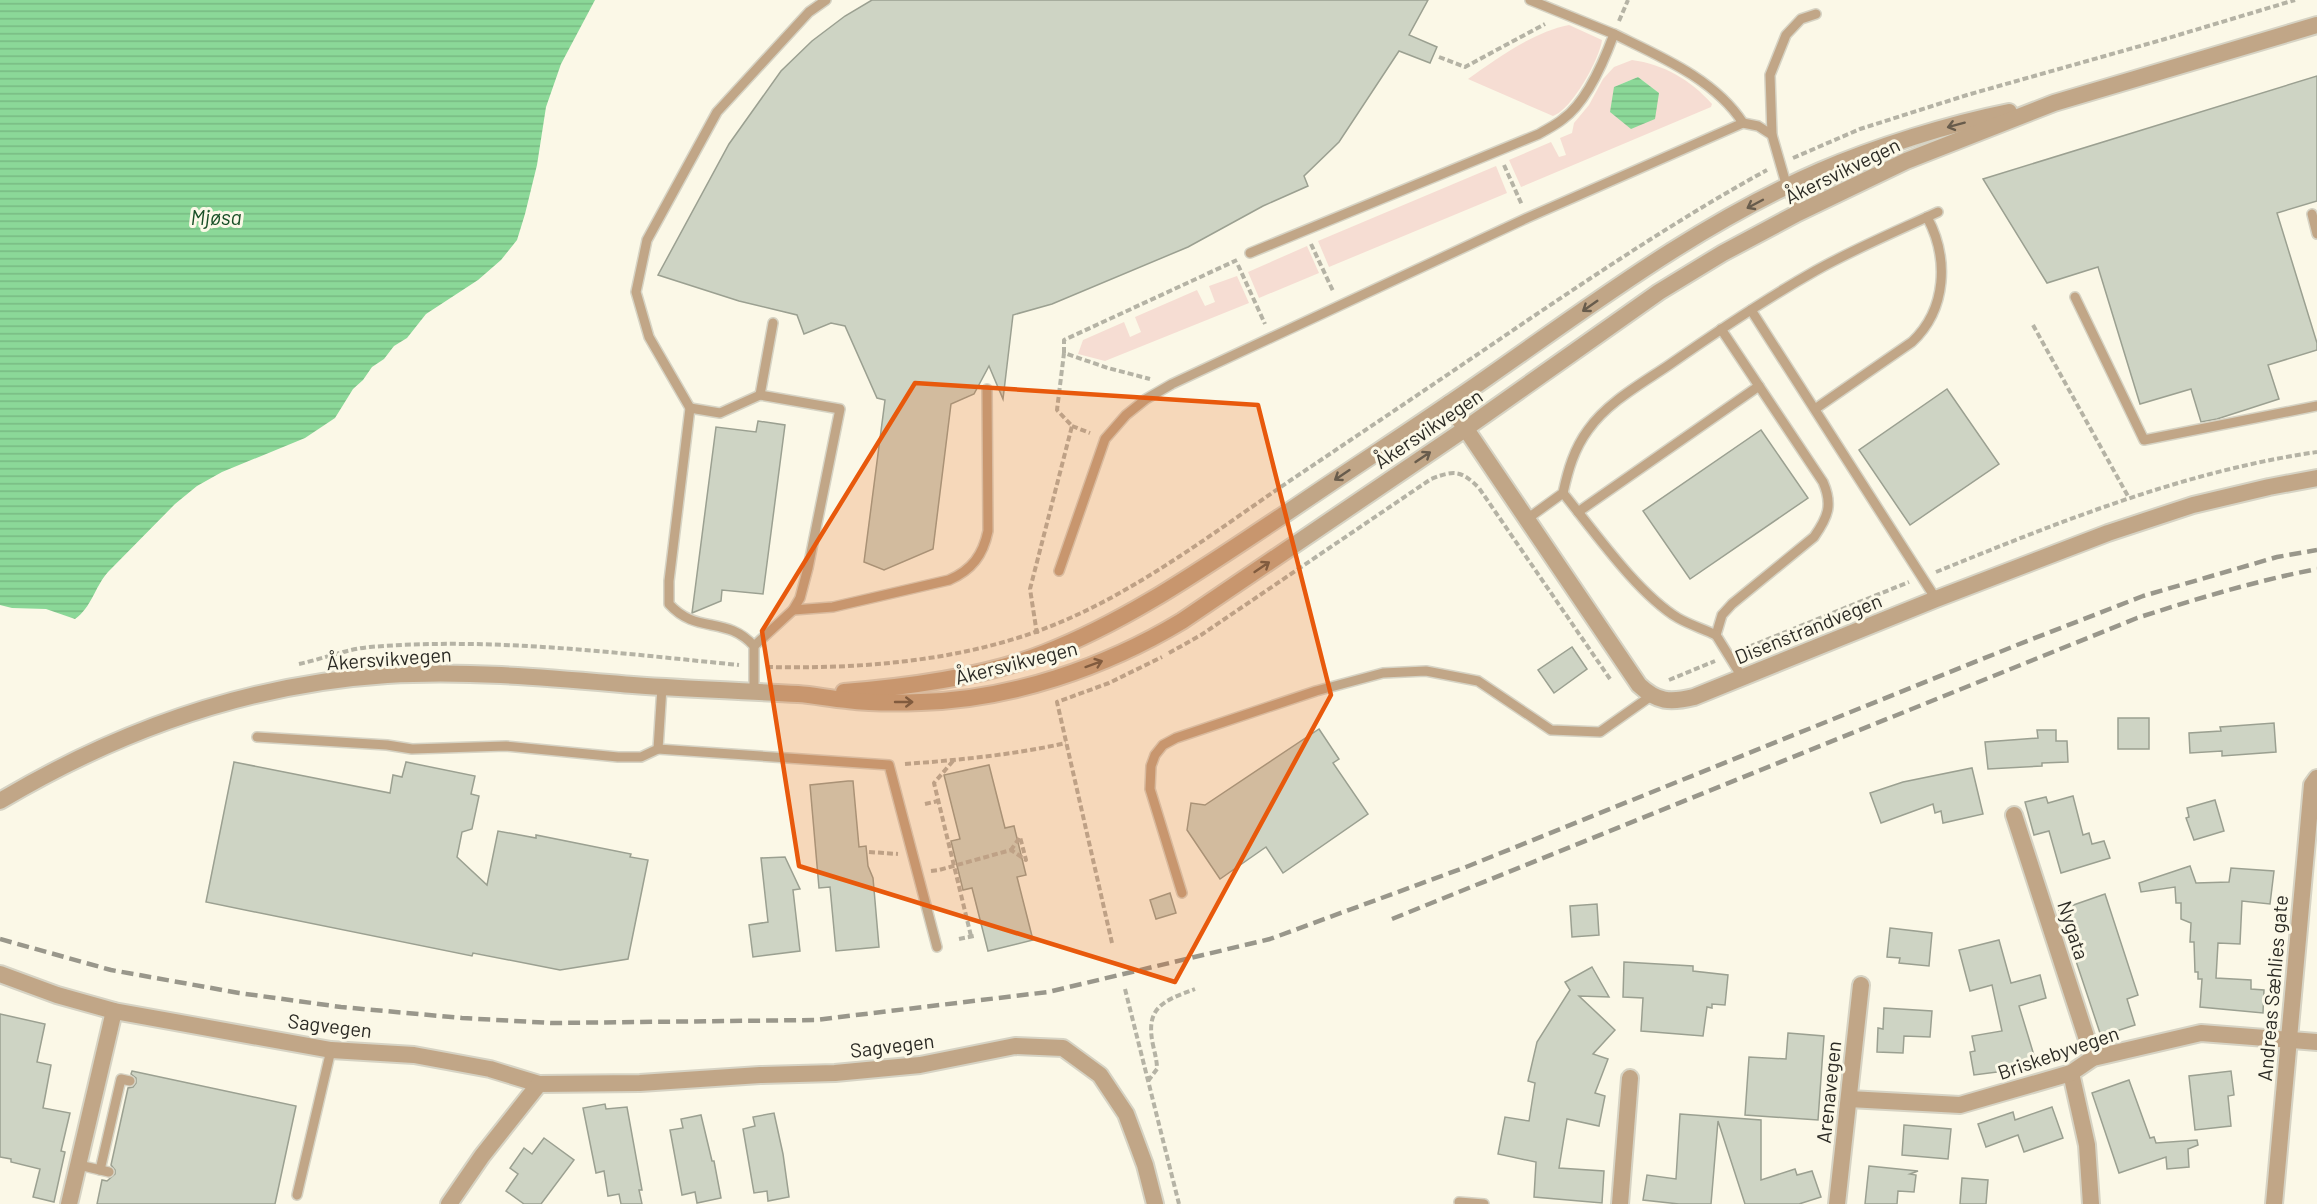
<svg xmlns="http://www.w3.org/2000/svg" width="2317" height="1204" viewBox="0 0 2317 1204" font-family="Barlow,sans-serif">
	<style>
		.grass { fill: #f6ddd3; fill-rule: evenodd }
		.water { fill: url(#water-rules) }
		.building { fill: #ced4c4; stroke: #9ba091; stroke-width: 1.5 }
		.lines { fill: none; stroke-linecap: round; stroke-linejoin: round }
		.service-casing { stroke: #d6d3c4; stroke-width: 12 }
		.minor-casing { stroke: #d6d3c4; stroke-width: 20 }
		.tertiary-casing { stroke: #d6d3c4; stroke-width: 20 }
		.path { stroke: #b5b3a5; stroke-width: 4; stroke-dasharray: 6 3; stroke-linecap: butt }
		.service { stroke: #c1a687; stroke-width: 9 }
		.minor { stroke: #c1a687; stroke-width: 16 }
		.tertiary { stroke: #c1a687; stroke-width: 16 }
		.rail { stroke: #99978b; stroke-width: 4.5; stroke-dasharray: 12 6; stroke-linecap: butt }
		.oneway { stroke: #685c4c }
		.marked { fill: #e8590c; fill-opacity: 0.2; stroke: #e8590c; stroke-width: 4.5; stroke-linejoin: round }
		.labels { text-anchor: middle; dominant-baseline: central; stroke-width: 6; stroke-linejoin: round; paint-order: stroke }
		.street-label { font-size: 20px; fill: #2c2b25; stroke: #fbf8e7 }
		.water-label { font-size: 21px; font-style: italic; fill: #184f26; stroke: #fbf8e7 }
	</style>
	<defs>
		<pattern id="water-rules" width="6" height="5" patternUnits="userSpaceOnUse" patternTransform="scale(1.5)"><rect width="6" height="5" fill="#8bd898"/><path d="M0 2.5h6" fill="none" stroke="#78ba83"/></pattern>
	</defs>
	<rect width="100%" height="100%" fill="#fbf8e7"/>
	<g class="grass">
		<path d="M1569 25 1602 40C1600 58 1572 110 1553 116L1468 79C1498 58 1533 32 1569 25Z"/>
		<path d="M1632 60C1663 64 1691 80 1712 104L1711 107 1521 187 1509 160 1551 142 1559 157 1566 155 1560 138 1572 133 1574 123 1589 105 1603 79 1614 67ZM1638 77 1659 93 1614 87Z"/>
		<polygon points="1496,166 1507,193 1329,267 1318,241"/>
		<polygon points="1307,246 1319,273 1259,298 1248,272"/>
		<polygon points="1237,276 1249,303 1105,361 1078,354 1083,340 1124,322 1130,337 1141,332 1135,317 1197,290 1205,306 1215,302 1209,286"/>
	</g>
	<g class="water">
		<path d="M0 0H595L561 64 546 107 537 165 525 214 517 240 501 260 478 280 426 314 407 338 394 346 384 359 372 367 363 380 353 389 335 418 305 438 222 472 197 486 175 504 108 572C94 588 92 607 75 619L46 609 12 608 0 605Z"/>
		<polygon points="1638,77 1659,93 1655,119 1631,129 1610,112 1614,87"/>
	</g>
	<g class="building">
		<polygon points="872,0 1428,0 1409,35 1437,47 1430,63 1399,51 1339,142 1304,176 1308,186 1263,206 1188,247 1052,304 1013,315 1003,399 989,366 974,394 951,404 933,549 884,570 864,562 885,400 877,398 845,326 831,323 804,334 797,315 739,301 658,275 729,144 781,71 812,41 845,16"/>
		<polygon points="2317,76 2317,201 2277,213 2317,343 2317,350 2268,365 2279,399 2217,419 2201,422 2191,389 2140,404 2098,267 2047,283 1983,179"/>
		<polygon points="1947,389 1999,464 1910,525 1859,450"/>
		<polygon points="758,421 785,425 763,594 722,590 721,601 692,613 716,427 756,432"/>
		<polygon points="1761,430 1808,498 1690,579 1643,511"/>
		<polygon points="1572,647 1587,669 1554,693 1538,670"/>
		<rect x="2118" y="718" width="31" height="31"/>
		<polygon points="2274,723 2276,752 2222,756 2222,751 2190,753 2189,733 2221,731 2220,727"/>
		<polygon points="1319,729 1339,759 1333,763 1368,814 1283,873 1266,847 1220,879 1187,830 1191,803 1205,805"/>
		<polygon points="2037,730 2056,730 2056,741 2067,741 2068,762 2042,763 2042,766 1988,769 1985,742 2038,738"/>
		<polygon points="234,762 390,793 393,775 402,777 406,762 475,776 471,794 479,796 472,829 462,832 457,857 487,885 498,831 536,838 536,835 631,854 630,857 648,860 628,959 560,970 473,953 472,956 206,902"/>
		<polygon points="989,765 1005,828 1014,826 1026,875 1017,877 1033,940 988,951 972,888 963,890 951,841 960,839 944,775"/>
		<polygon points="1972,768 1983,814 1943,823 1941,811 1935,813 1933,804 1881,823 1870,793 1903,782"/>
		<polygon points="848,781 853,781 859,847 866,846 868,866 873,878 879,947 836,951 830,887 819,888 810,785"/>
		<polygon points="2073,796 2083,835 2089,833 2092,844 2104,841 2110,858 2061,873 2049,831 2034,835 2025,802 2046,797 2048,803"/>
		<polygon points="2215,800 2224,831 2194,840 2186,818 2189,817 2187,808"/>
		<polygon points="785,857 800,889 793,890 800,951 753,957 749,925 768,922 761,858"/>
		<polygon points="2190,866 2196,883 2229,882 2231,868 2274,871 2270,904 2242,901 2240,944 2218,943 2216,978 2251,980 2251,989 2264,990 2263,1013 2200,1007 2202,979 2198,979 2198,972 2195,972 2194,942 2190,942 2191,923 2181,919 2181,903 2176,903 2175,887 2141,892 2139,883"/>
		<polygon points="1170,893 1176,913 1156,919 1150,900"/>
		<polygon points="2105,894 2138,995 2127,999 2135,1025 2101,1036 2059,910"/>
		<polygon points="1597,904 1599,935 1572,937 1570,906"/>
		<polygon points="1890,928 1932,933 1929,966 1899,963 1900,958 1887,957"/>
		<polygon points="1999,940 2011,983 2040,975 2046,998 2019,1006 2036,1062 2005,1071 1974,1075 1970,1052 1975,1051 1972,1036 2002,1031 1992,985 1970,991 1959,950"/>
		<polygon points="1624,962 1693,966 1693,971 1728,975 1725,1005 1712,1004 1712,1008 1707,1007 1703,1036 1641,1031 1643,998 1623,997"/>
		<polygon points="1592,967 1609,997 1579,996 1615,1030 1593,1054 1608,1059 1595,1093 1605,1096 1599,1126 1567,1119 1559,1168 1604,1171 1602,1203 1534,1197 1536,1162 1498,1154 1505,1117 1529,1121 1535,1083 1528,1081 1537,1042 1570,990 1565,982"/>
		<polygon points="1884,1008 1932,1011 1930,1037 1904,1036 1903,1053 1877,1052 1878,1028 1883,1029"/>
		<polygon points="0,1014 45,1024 37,1062 51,1065 43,1108 70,1113 61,1151 65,1152 54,1202 33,1197 40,1169 11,1162 11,1159 0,1157"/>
		<polygon points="1788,1033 1824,1036 1818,1120 1745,1115 1749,1057 1786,1059"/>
		<polygon points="132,1071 296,1106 275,1204 97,1204 102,1180 107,1181 115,1174 115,1170 111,1165 128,1088 133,1087 136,1083 136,1078 131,1074"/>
		<polygon points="2231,1071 2234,1095 2228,1096 2231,1126 2195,1130 2189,1076"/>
		<polygon points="2129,1080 2150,1138 2154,1137 2156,1143 2197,1140 2198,1145 2188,1149 2189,1167 2167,1169 2166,1157 2119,1173 2092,1093"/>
		<polygon points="605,1104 606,1109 627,1107 642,1190 639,1190 642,1204 621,1204 619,1194 608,1196 604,1171 596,1173 583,1108"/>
		<polygon points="2052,1107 2063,1138 2024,1152 2018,1135 1986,1147 1978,1124 2013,1112 2015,1120"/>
		<polygon points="774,1113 783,1154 789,1197 768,1201 767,1191 754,1193 743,1129 755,1126 753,1117"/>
		<polygon points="1680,1114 1761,1120 1761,1180 1795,1169 1797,1175 1812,1171 1821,1197 1799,1204 1745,1204 1718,1121 1711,1204 1679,1204 1643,1200 1647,1175 1676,1179"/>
		<polygon points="701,1115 712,1161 714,1161 721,1198 697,1203 695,1192 682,1195 670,1130 683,1128 681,1119"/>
		<polygon points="1904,1125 1951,1129 1948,1159 1902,1155"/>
		<polygon points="544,1138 574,1160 541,1204 524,1204 506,1191 518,1174 510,1168 524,1148 532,1154"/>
		<polygon points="1869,1166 1918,1171 1910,1174 1916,1175 1914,1192 1898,1191 1897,1204 1865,1204"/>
		<polygon points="1962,1178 1988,1180 1986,1204 1960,1204"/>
	</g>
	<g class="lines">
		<defs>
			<g id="service">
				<path d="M1614 34C1659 56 1715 79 1743 123"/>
				<polyline points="1772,135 1770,75 1786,35 1801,19 1816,14"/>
				<polyline points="2312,214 2317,234"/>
				<path d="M1250 253 1539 134C1547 129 1556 125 1563 119 1587 102 1604 61 1614 34L1530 0"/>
				<polyline points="2075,297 2144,440 2317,406"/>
				<polyline points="1751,310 1936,599"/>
				<path d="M1721 329 1823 482C1833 505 1828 517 1814 537L1732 604 1722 615 1716 635 1742 677"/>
				<polyline points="760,395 773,323"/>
				<polyline points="690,408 720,413 760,395 840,409 808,568 800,598 793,610 754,646"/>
				<path d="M1815 409 1912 342C1947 309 1949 258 1927 217"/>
				<path d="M1563 493C1594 531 1637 593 1678 618 1690 625 1704 629 1716 635"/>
				<polyline points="1578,512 1759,386"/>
				<path d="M1527 519 1563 493C1568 470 1574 449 1588 430 1608 402 1641 384 1669 365 1716 332 1764 300 1815 271 1854 249 1897 231 1938 212"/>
				<polyline points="1059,571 1105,439 1126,415 1146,399 1172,384 1527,218 1743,123 1758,126 1772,135 1787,187 1798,213"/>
				<path d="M793 610 833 607 949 580C972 570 983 555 988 531L987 389"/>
				<path d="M754 692V646C726 615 697 635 669 604V581L690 408 649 337 636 292 647 240 717 112 809 12 826 0"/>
				<polyline points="257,737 387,745 412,749 506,746 618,757 641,757 658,749 662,687"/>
				<polyline points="658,749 889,765 937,947"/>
				<polyline points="1182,893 1150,789 1151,766 1155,755 1163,745 1176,738 1316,691 1383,673 1426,671 1478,681 1551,730 1600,732 1651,696"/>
				<polyline points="79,1165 109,1172"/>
				<polyline points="100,1170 121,1079 130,1081"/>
				<polyline points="297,1195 331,1050"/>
				<polyline points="1459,1202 1484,1204"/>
			</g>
			<g id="minor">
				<path d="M1449 404 1639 685C1657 702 1670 703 1694 697L1936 599 2108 533 2193 505 2269 487 2317 478"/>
				<polyline points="2014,815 2093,1058"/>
				<polyline points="0,974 57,995 114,1011 331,1050 414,1055 490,1069 539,1084"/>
				<polyline points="2071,1073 2087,1145 2091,1204"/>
				<polyline points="1849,1099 1960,1105 2071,1073 2093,1058 2201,1033 2317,1042"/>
				<polyline points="69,1204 114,1011"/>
				<polyline points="449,1204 482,1156 539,1084 640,1083 760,1075 835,1073 920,1065 1015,1046 1063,1048 1100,1075 1126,1114 1145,1165 1155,1204"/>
				<polyline points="1620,1204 1630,1078"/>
				<polyline points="1837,1204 1861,985"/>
				<polyline points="2274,1204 2312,785 2317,778"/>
			</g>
			<g id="tertiary">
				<path d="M844 692C905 687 988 676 1045 653 1132 619 1207 565 1285 514 1352 468 1421 424 1488 377 1594 303 1700 223 1820 171 1876 147 1949 124 2009 112"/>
				<path d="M0 801C119 730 249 684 387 675 469 670 551 678 633 685 688 689 743 691 798 694 815 695 831 699 847 700 871 703 896 703 921 702 1010 700 1106 667 1182 621L1465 429 1659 292 1723 253 1798 213 1906 161 2054 103 2317 25"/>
			</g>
		</defs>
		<use href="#service" class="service-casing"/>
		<use href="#minor" class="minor-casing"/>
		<use href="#tertiary" class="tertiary-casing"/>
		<g class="path">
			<polyline points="1619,21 1628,0"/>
			<polyline points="1439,57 1465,67 1545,24"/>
			<polyline points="1793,158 1860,129 1967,95 2165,39 2295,0"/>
			<polyline points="1504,165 1522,205"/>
			<polyline points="1311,244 1333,291"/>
			<polyline points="1238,265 1265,324"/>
			<polyline points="2033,325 2129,498"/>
			<polyline points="1064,353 1064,340 1237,260"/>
			<polyline points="1072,426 1090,433"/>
			<path d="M1936 572C2059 522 2185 471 2317 452"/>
			<polyline points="1037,634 1030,589 1072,426 1057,410 1064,353 1108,368 1150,379"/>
			<polyline points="1741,650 1909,582"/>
			<path d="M1169 653 1201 635 1431 479C1454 470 1461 470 1479 488L1610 679"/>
			<path d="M299 664C322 659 347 649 370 647 493 637 617 653 739 665"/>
			<path d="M767 667C856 669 953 662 1038 631 1127 599 1210 535 1288 482 1367 429 1446 376 1525 322 1604 269 1683 216 1767 170"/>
			<polyline points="1669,680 1715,661"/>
			<polyline points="953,761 934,783 971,936"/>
			<path d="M905 764C959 760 1012 755 1066 743"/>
			<polyline points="925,804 938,801"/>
			<polyline points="869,852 898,854"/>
			<polyline points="931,871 939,870 1011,850 1026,860 1020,837 1011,850"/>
			<polyline points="959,939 974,936"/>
			<polyline points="1112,943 1057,702 1109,683 1162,657"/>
			<polyline points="1125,989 1179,1204"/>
			<path d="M1148 1081 1157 1069C1157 1061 1155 1054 1153 1045 1145 1007 1163 1001 1195 989"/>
		</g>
		<use href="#service" class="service"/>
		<use href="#minor" class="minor"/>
		<use href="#tertiary" class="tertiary"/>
		<g class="rail">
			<path d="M1392 919 2137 618C2196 599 2255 581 2317 569"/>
			<polyline points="0,939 111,970 239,993 341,1007 462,1018 552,1023 815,1020 1048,992 1270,939 1466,867 2017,645 2143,596 2277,557 2317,550"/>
		</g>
	</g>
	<defs><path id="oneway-shaft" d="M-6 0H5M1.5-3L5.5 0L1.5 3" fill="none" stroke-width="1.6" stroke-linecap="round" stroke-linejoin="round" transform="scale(1.5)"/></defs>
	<g class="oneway">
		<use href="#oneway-shaft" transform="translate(1956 125) rotate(165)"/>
		<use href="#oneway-shaft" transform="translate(1755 204) rotate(152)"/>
		<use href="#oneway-shaft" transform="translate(1590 306) rotate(145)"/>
		<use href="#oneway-shaft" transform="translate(1423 457) rotate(-34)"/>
		<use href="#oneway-shaft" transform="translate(1342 475) rotate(146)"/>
		<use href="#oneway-shaft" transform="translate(1262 567) rotate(-34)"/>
		<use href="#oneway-shaft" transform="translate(1094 664) rotate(-20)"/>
		<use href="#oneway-shaft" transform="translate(904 702)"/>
	</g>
	<path class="marked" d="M915 383 1258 405 1331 695 1175 982 799 866 762 631Z"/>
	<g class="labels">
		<g class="street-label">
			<text transform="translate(1842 170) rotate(-26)">Åkersvikvegen</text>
			<text transform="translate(1428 428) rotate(-34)">Åkersvikvegen</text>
			<text transform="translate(1808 628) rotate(-22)">Disenstrandvegen</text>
			<text transform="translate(389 658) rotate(-4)">Åkersvikvegen</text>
			<text transform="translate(1016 662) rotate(-14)">Åkersvikvegen</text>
			<text transform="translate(2074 930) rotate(72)">Nygata</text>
			<text transform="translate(2272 988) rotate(-85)">Andreas Sæhlies gate</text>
			<text transform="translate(330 1025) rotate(7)">Sagvegen</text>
			<text transform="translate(892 1045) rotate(-7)">Sagvegen</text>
			<text transform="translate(2058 1052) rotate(-19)">Briskebyvegen</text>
			<text transform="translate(1828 1092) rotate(-84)">Arenavegen</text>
		</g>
		<g class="water-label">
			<text x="216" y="216">Mjøsa</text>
		</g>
	</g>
</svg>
